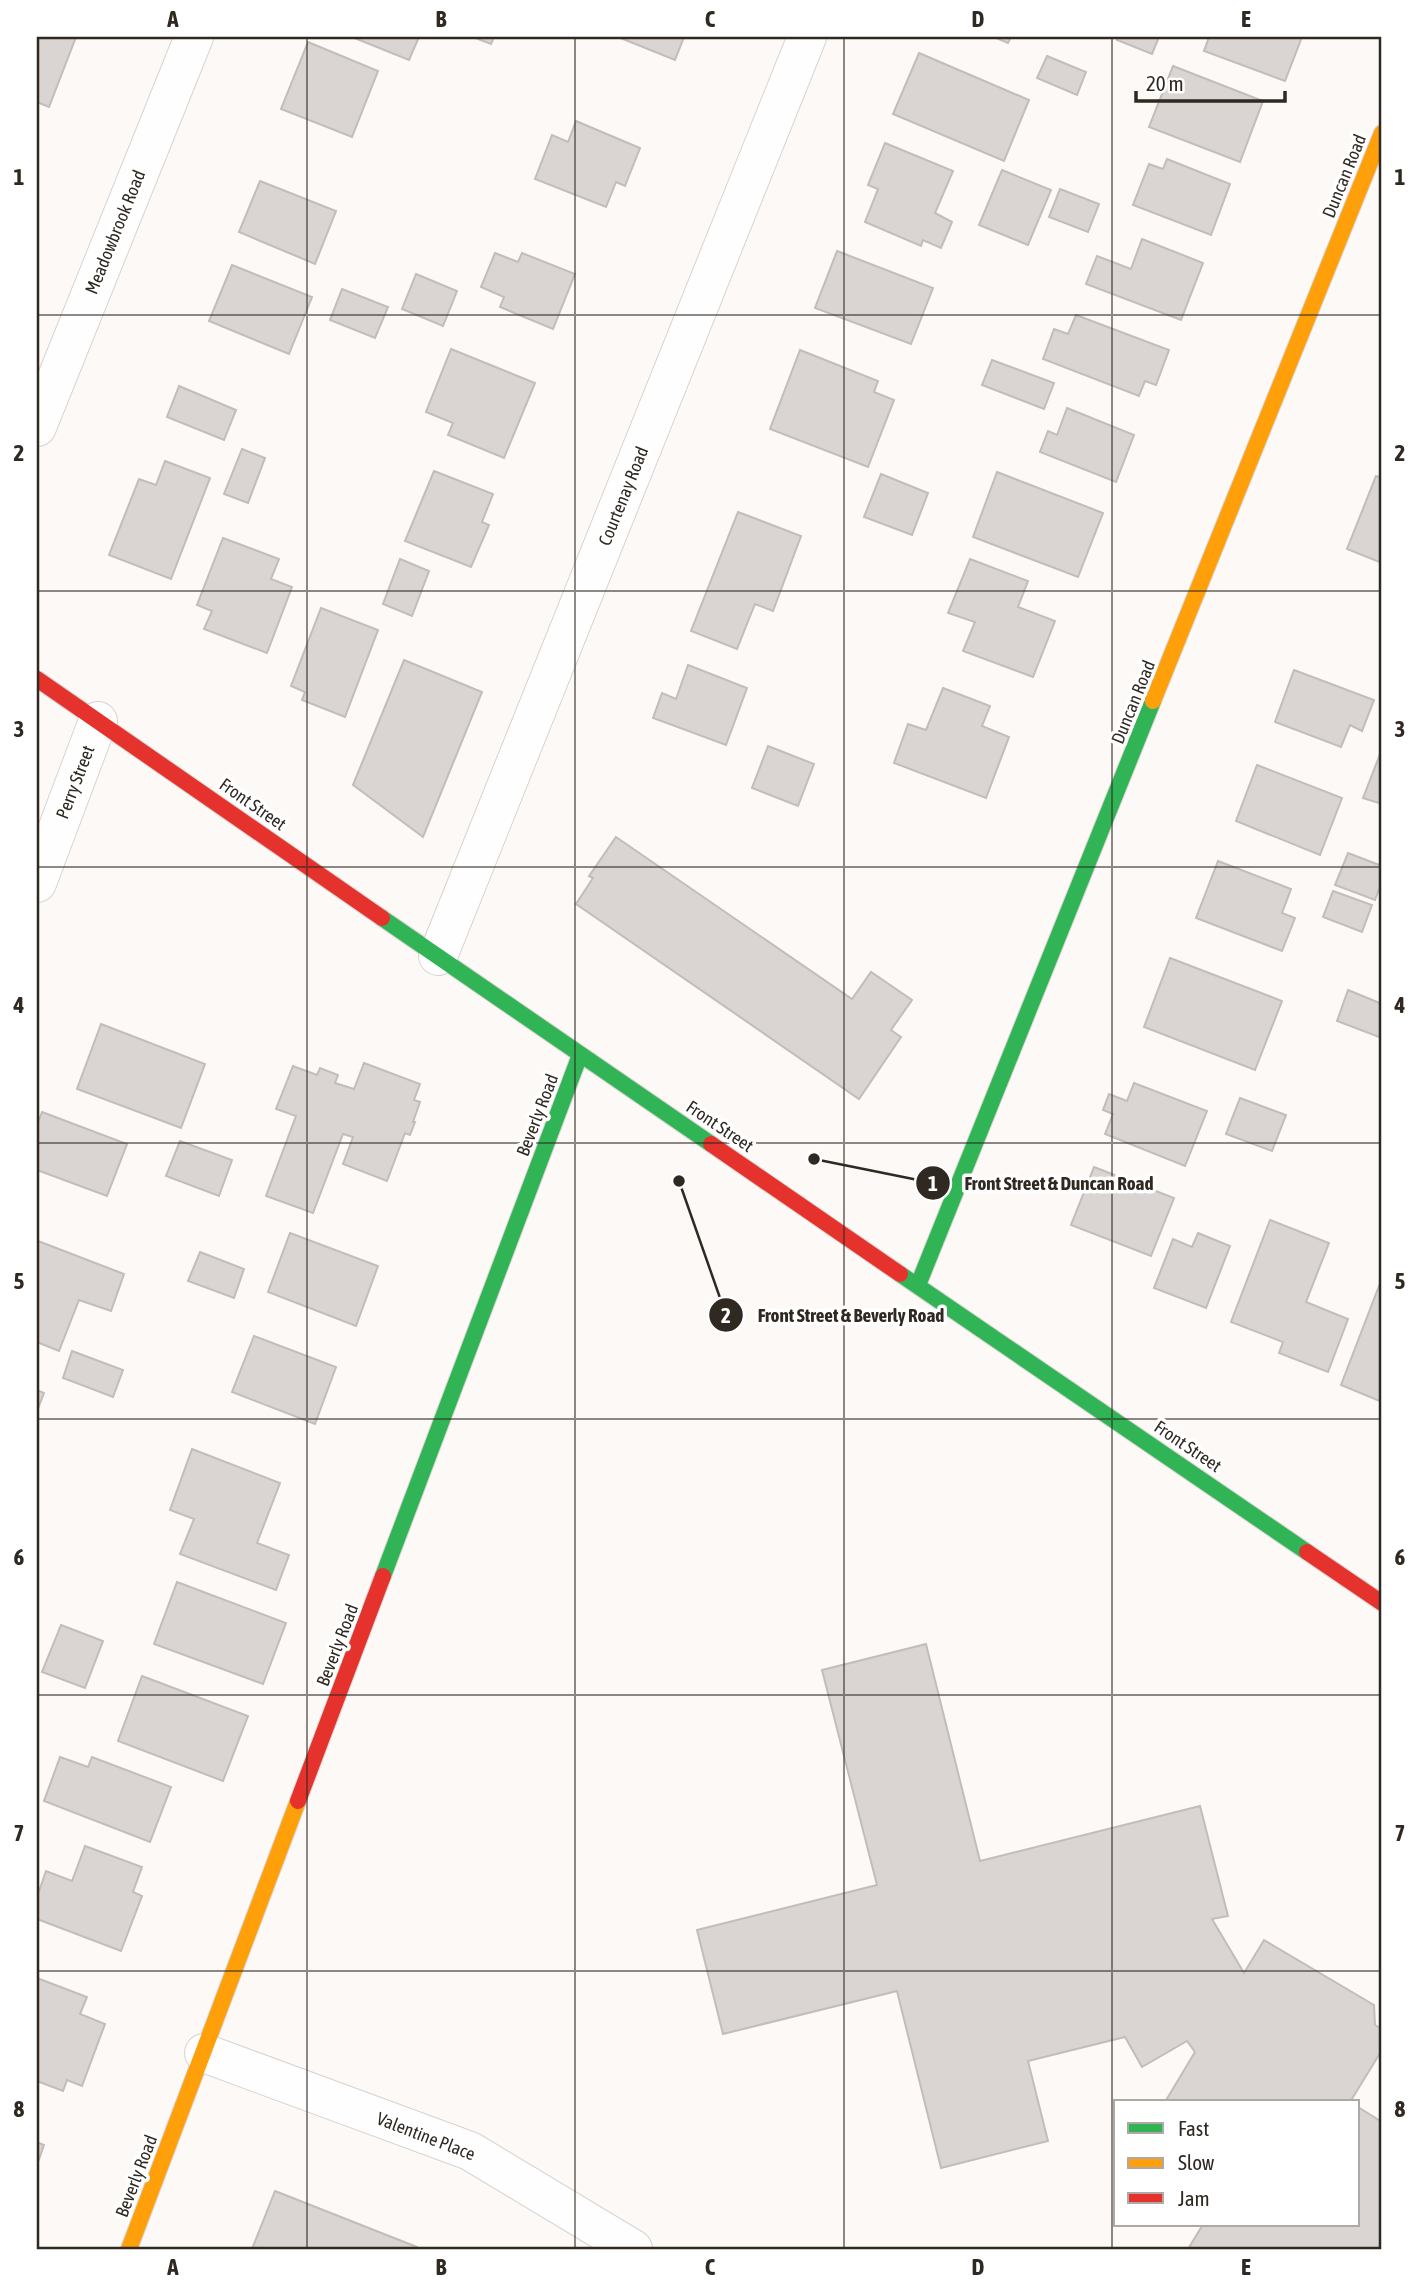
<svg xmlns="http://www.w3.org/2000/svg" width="1419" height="2286" viewBox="0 0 1419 2286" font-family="'Asap Condensed',sans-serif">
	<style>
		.building { fill: #dad5d2; stroke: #c2bdba; stroke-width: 2 }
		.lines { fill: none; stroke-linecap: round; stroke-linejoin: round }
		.street-casing { stroke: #d8d4d0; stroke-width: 40 }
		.fast-casing { stroke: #d8d4d0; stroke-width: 18 }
		.slow-casing { stroke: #d8d4d0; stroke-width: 18 }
		.jam-casing { stroke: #d8d4d0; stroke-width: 18 }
		.street { stroke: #fffefe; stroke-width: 38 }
		.fast { stroke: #30b455; stroke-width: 16 }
		.slow { stroke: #ff9f0a; stroke-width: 16 }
		.jam { stroke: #e5322d; stroke-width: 16 }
		.grid { fill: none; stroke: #2f2922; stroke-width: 2; stroke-opacity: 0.55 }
		.labels { text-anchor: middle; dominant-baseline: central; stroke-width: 7; stroke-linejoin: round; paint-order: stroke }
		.street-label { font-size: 18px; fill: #2f2922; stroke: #fff }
		.leader { fill: none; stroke: #2f2922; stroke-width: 2.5 }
		.callout-dot { fill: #2f2922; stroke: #fff; stroke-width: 2.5 }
		.mark-label { font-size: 21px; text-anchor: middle; font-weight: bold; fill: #fff }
		.callout-label { font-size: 19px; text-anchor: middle; font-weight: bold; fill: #2f2922; stroke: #fff; stroke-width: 7; stroke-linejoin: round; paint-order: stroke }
		.neatline { fill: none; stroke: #2f2922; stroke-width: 2.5 }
		.grid-label { font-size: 23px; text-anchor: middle; font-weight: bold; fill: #2f2922 }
	</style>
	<rect width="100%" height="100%" fill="#fcf9f7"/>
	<g class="building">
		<polygon points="37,37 76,37 49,107 37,102"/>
		<polygon points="352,37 419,37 409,60"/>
		<polygon points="473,37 494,37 491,44"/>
		<polygon points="618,37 684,37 675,60"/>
		<polygon points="994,37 1011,37 1008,43"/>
		<polygon points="1118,37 1159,37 1152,54 1117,40"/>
		<polygon points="1209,37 1302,37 1285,81 1204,51"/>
		<polygon points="308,42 378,71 352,137 281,109"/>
		<polygon points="919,53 1029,100 1004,161 893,114"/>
		<polygon points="1047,56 1086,72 1077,95 1037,78"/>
		<polygon points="1173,66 1263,101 1240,162 1149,127"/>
		<polygon points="576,121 640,148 625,186 616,182 606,207 535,179 552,135 568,142"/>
		<polygon points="885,143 953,171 935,213 952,222 941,248 923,240 921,246 865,222 878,189 868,185"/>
		<polygon points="1167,159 1230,184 1211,235 1133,205 1149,164 1163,169"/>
		<polygon points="1002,170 1051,190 1028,245 979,225"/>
		<polygon points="260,181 336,211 315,264 239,232"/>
		<polygon points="1060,189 1099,204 1088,232 1049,217"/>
		<polygon points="1142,239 1203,263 1181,320 1086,284 1097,256 1131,269"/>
		<polygon points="837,251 933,288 911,344 815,308"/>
		<polygon points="495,253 518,262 522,253 575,274 553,329 500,307 504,297 481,287"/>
		<polygon points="232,265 312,297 289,354 209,321"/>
		<polygon points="416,274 457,291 443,326 402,309"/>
		<polygon points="342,289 388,307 375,338 330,320"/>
		<polygon points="1076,315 1169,350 1156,385 1145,381 1139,396 1043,359 1054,329 1068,334"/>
		<polygon points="451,349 535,383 504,458 448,435 453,423 426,412"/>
		<polygon points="800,350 878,381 874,392 894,400 868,467 770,429"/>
		<polygon points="992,360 1054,383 1044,409 982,385"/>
		<polygon points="179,386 236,410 224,440 167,417"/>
		<polygon points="1067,408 1134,435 1116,482 1040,452 1048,431 1057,435"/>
		<polygon points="242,449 265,458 248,503 224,494"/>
		<polygon points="165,461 210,478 171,579 109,555 139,479 156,485"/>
		<polygon points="434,471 493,494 482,522 489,525 471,567 405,541"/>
		<polygon points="997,472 1103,513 1078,577 973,537"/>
		<polygon points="881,474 928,493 912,535 864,517"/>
		<polygon points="1376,476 1382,478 1382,563 1347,549"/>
		<polygon points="738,512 801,536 773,611 755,604 737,649 691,631"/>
		<polygon points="223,538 279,559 271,579 292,587 267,653 204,629 212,611 197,605"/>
		<polygon points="400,559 429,571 412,616 383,604"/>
		<polygon points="970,559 1028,581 1018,607 1055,621 1033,677 963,651 975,622 948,613"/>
		<polygon points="321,608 378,630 345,717 302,700 305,692 291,686"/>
		<polygon points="404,660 482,692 423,837 353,785"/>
		<polygon points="688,665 747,688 726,745 653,718 662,693 676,699"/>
		<polygon points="1294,670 1374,700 1362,731 1350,725 1341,747 1275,722"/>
		<polygon points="943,688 990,706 982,726 1009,737 986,798 894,763 908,724 926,730"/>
		<polygon points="768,746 814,764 798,806 752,788"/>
		<polygon points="1382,749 1382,804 1363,798"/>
		<polygon points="1257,765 1342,798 1320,855 1236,821"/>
		<polygon points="616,837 852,999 871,972 912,1000 891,1030 901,1037 859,1099 576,904 593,878 589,876"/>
		<polygon points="1348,853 1382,866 1382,881 1375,900 1335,885"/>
		<polygon points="1218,861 1291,889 1282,913 1295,918 1282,951 1196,918"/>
		<polygon points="1333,891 1372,905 1362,932 1323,917"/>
		<polygon points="1170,958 1282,1001 1255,1070 1144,1027"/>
		<polygon points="1348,990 1382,1004 1382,1027 1379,1037 1337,1021"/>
		<polygon points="101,1024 205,1064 181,1128 77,1089"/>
		<polygon points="364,1063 420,1084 414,1100 420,1102 413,1122 415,1122 410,1135 405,1133 387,1181 343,1164 353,1137 343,1134 313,1213 266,1196 296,1116 276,1109 293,1066 317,1075 320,1068 338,1075 335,1083 354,1089"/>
		<polygon points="1134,1083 1207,1111 1185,1166 1105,1134 1113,1114 1103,1110 1109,1094 1127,1101"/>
		<polygon points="1240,1098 1286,1115 1272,1151 1226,1134"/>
		<polygon points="42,1112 127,1144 107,1196 37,1170 37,1125"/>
		<polygon points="180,1141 232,1160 219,1196 166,1176"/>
		<polygon points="1094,1167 1174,1198 1151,1256 1071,1225"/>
		<polygon points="1270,1220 1329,1243 1306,1302 1348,1319 1328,1372 1279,1353 1283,1342 1231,1322"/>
		<polygon points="290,1233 378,1266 356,1326 268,1292"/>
		<polygon points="1198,1233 1230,1246 1206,1308 1154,1288 1173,1239 1192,1247"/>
		<polygon points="38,1241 124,1274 111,1311 79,1300 59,1351 37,1342 37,1246"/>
		<polygon points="200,1252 244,1269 234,1298 188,1281"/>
		<polygon points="1382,1278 1382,1402 1341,1385"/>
		<polygon points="254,1336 336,1367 315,1424 232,1392"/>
		<polygon points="72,1351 123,1370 113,1397 63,1378"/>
		<polygon points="37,1390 44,1393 37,1411"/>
		<polygon points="192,1449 280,1483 257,1543 289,1555 276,1590 180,1554 194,1519 170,1510"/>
		<polygon points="177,1582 286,1623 263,1684 154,1644"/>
		<polygon points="61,1625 103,1641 85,1688 42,1672"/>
		<polygon points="926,1644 980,1861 1200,1806 1228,1916 1212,1919 1244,1973 1264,1940 1374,2005 1375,2025 1382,2029 1382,2050 1350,2102 1165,2102 1195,2052 1187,2041 1142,2067 1125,2037 1028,2061 1048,2141 941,2168 897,1991 723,2034 697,1930 877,1885 822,1670"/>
		<polygon points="142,1676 248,1716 223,1781 118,1741"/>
		<polygon points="60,1757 88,1767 92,1757 171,1787 150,1842 44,1801"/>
		<polygon points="85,1846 142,1867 133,1892 142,1896 121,1951 37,1919 37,1897 46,1871 72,1881"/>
		<polygon points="37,1978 87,1997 80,2014 105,2024 82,2086 67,2080 63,2091 37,2081"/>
		<polygon points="1358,2107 1382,2122 1382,2249 1188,2249 1202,2226 1199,2225 1358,2225"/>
		<polygon points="37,2142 44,2145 37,2165"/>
		<polygon points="275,2191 417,2247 417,2249 252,2249"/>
	</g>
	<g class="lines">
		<defs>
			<g id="street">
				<polyline points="37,427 194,37"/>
				<polyline points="37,883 98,721"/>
				<polyline points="438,956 807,37"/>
				<polyline points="204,2053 470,2151 633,2249"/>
			</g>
			<g id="fast">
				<polyline points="382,918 711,1144"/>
				<polyline points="900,1274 1307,1552"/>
				<polyline points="918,1285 1153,701"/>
				<polyline points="383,1576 580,1055"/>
			</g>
			<g id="slow">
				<polyline points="1153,701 1382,133"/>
				<polyline points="129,2249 298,1801"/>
			</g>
			<g id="jam">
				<polyline points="37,679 382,918"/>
				<polyline points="711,1144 900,1274"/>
				<polyline points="1307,1552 1382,1603"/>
				<polyline points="298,1801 383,1576"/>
			</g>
		</defs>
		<use href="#street" class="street-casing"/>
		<use href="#fast" class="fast-casing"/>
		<use href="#slow" class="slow-casing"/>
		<use href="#jam" class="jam-casing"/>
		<use href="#street" class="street"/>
		<use href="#fast" class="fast"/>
		<use href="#slow" class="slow"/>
		<use href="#jam" class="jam"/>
	</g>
	<path class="grid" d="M307 37V2249M575 37V2249M844 37V2249M1112 37V2249M37 315H1382M37 591H1382M37 867H1382M37 1143H1382M37 1419H1382M37 1695H1382M37 1971H1382"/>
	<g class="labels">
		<g class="street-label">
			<text transform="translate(1344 176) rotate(-68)">Duncan Road</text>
			<text transform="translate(115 232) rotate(-68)">Meadowbrook Road</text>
			<text transform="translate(623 496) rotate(-68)">Courtenay Road</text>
			<text transform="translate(1133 702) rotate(-68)">Duncan Road</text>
			<text transform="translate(75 782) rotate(-69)">Perry Street</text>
			<text transform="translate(253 804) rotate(35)">Front Street</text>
			<text transform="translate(537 1115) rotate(-69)">Beverly Road</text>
			<text transform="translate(720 1126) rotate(34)">Front Street</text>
			<text transform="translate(1188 1446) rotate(34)">Front Street</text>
			<text transform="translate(337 1645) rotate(-69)">Beverly Road</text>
			<text transform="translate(426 2136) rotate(21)">Valentine Place</text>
			<text transform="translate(136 2176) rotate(-69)">Beverly Road</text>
		</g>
	</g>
	<path class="leader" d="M814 1159L933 1183M679 1181L726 1315"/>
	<g class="callout-dot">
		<circle cx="814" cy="1159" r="7"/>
		<circle cx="679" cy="1181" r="7"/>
		<circle cx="933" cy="1183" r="18"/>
		<circle cx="726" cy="1315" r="18"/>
	</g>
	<g class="mark-label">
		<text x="933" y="1191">1</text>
		<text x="726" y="1323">2</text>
	</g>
	<g class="callout-label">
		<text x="1059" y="1190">Front Street &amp; Duncan Road</text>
		<text x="851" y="1322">Front Street &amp; Beverly Road</text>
	</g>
	<rect width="1419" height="2286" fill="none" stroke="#ffffff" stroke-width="77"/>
	<rect x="1114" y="2100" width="245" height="126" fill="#ffffff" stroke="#aca9a7" stroke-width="2"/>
	<rect x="1128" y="2123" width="35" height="10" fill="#30b455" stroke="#aca9a7" stroke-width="2"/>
	<text x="1178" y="2136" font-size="21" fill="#2f2922">Fast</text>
	<rect x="1128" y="2158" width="35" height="10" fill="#ff9f0a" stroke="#aca9a7" stroke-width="2"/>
	<text x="1178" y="2170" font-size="21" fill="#2f2922">Slow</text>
	<rect x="1128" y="2193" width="35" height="10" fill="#e5322d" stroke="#aca9a7" stroke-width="2"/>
	<text x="1178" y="2206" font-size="21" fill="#2f2922">Jam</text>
	<path d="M1136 91v10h149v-10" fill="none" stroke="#2f2922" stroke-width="3.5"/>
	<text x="1146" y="91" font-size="21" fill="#2f2922" stroke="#ffffff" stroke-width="5" paint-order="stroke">20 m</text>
	<rect x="38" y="38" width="1342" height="2210" class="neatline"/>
	<g class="grid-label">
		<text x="173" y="27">A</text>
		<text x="441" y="27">B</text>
		<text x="710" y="27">C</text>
		<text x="978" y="27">D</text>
		<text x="1246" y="27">E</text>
		<text x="19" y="185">1</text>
		<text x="1400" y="185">1</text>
		<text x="19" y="461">2</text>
		<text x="1400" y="461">2</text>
		<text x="19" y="737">3</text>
		<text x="1400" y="737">3</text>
		<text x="19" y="1013">4</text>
		<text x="1400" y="1013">4</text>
		<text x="19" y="1289">5</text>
		<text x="1400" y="1289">5</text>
		<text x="19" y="1565">6</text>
		<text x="1400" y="1565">6</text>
		<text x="19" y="1841">7</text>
		<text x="1400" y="1841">7</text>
		<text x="19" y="2117">8</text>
		<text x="1400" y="2117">8</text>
		<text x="173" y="2275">A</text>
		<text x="441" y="2275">B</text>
		<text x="710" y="2275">C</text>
		<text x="978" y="2275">D</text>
		<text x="1246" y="2275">E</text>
	</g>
</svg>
